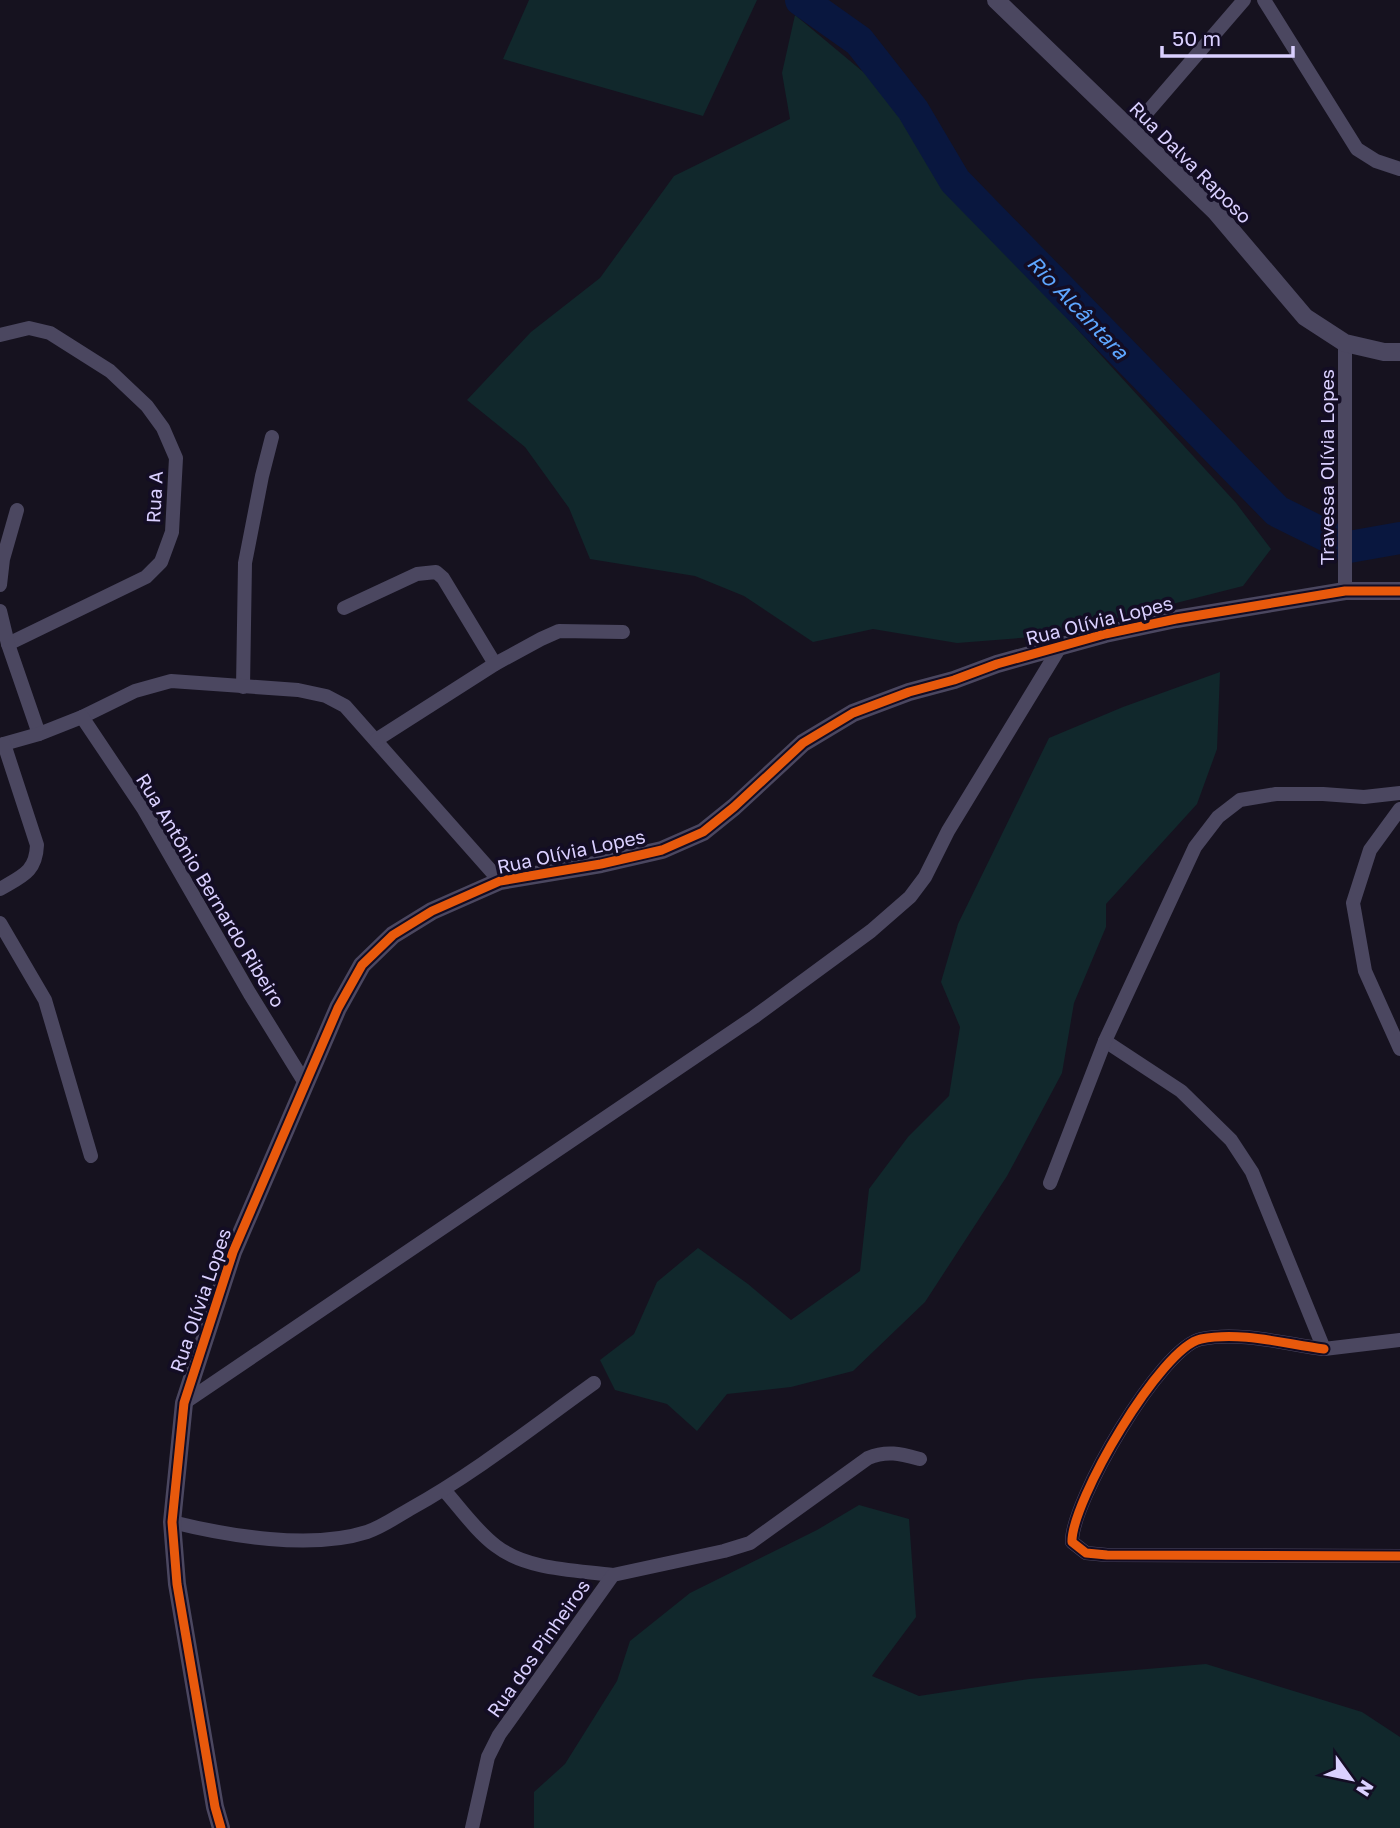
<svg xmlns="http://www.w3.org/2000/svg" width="1400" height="1828" viewBox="0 0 1400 1828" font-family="'Golos Text',sans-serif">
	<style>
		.green { fill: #11282c }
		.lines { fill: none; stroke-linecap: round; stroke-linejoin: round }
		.river { stroke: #09173f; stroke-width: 32 }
		.minor { stroke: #4b4760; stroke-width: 14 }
		.tertiary { stroke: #4b4760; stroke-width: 18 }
		.cycleway-casing { stroke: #130d24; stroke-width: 13 }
		.cycleway { stroke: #e8590c; stroke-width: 9 }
		.labels { text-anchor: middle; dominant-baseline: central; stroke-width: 7; stroke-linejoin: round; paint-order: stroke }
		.street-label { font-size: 19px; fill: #dad0ff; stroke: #130d24 }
		.water-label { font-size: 21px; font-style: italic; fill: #5ea6ff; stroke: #130d24 }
	</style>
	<rect width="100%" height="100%" fill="#16121f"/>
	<g class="green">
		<polygon points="529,0 757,0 703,116 503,59"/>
		<polygon points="795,15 880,86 949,189 1236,503 1271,549 1243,586 1046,636 957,643 873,629 813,642 744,596 695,576 590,559 569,508 525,447 467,400 531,332 600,278 674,176 790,119 782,73"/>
		<polygon points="1220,672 1217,749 1197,804 1106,904 1106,927 1074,1003 1062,1073 1007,1176 925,1302 853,1371 791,1387 727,1394 697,1431 667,1404 615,1390 600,1360 634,1334 657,1282 698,1248 748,1284 791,1320 860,1271 869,1189 908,1137 949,1096 960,1027 941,982 958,924 1049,738 1123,707"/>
		<polygon points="859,1505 909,1519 916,1617 872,1676 919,1696 1029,1679 1206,1664 1362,1712 1400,1737 1400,1828 534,1828 534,1792 565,1764 617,1681 630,1641 690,1593 817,1530"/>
	</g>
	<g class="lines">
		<polyline class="river" points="801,0 859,41 913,110 955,181 1277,511 1349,547 1400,538"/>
		<g class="minor">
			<polyline points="1264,0 1357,149 1376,161 1400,169"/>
			<polyline points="1131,131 1244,0"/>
			<polyline points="0,335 29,328 50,333 110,371 147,406 163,428 176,458 172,532 161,562 146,577 8,644"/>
			<polyline points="1345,343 1345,591"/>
			<polyline points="0,585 3,559 17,510"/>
			<polyline points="344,608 417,574 436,572 443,578 495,664"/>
			<polyline points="0,611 8,644 39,734"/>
			<polyline points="243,687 245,563 262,476 272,437"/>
			<polyline points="82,717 135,691 171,681 298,690 326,696 345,706 500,881"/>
			<polyline points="376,740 495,664 541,639 559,631 623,632"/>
			<polyline points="0,745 39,734 82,717 143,808 250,994 305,1083"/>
			<polyline points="1400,809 1370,850 1353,903 1365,971 1400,1049"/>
			<path d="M0 889C22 876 36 872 37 845L4 744"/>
			<polyline points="0,923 45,1000 91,1156"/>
			<polyline points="1105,1041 1181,1091 1231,1140 1252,1172 1324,1349 1400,1340"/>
			<polyline points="1050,1183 1105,1041 1195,847 1218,817 1240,800 1276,794 1323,794 1364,797 1400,793"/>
			<path d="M1324 1349C1285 1344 1241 1331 1201 1339 1161 1347 1071 1502 1072 1542L1086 1553 1107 1555 1400 1556"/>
			<polyline points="184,1403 754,1017 871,931 910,897 925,877 948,831 1060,647"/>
			<path d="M444 1490C461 1509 476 1531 496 1546 527 1570 576 1570 613 1575"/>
			<path d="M172 1522C228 1536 311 1550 367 1532 382 1527 396 1517 410 1509 475 1473 534 1426 594 1383"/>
			<path d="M472 1828 488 1757 499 1735 613 1575 724 1551 750 1543 868 1458C887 1450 901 1454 920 1459"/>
		</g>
		<g class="tertiary">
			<polyline points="996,0 1215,211 1305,317 1345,343 1384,352 1400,352"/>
			<polyline points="221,1828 215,1807 177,1584 172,1522 184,1403 233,1252 338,1008 362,965 393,935 432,911 500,881 601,864 662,850 703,832 734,807 803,743 853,713 909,692 954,680 997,664 1105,634 1176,619 1345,591 1400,591"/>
		</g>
		<defs>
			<g id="cycleway">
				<path d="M1324 1349C1285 1344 1241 1331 1201 1339 1161 1347 1071 1502 1072 1542L1086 1553 1107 1555 1400 1556"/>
				<polyline points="221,1828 215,1807 177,1584 172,1522 184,1403 233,1252 338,1008 362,965 393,935 432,911 500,881 601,864 662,850 703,832 734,807 803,743 853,713 909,692 954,680 997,664 1105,634 1176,619 1345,591 1400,591"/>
			</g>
		</defs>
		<use href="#cycleway" class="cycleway-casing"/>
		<use href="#cycleway" class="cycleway"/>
	</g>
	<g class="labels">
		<g class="street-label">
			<text transform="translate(1191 162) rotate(45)">Rua Dalva Raposo</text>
			<text transform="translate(1326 467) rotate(-90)">Travessa Olívia Lopes</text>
			<text transform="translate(154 497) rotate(-87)">Rua A</text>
			<text transform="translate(1099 620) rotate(-14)">Rua Olívia Lopes</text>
			<text transform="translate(571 851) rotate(-12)">Rua Olívia Lopes</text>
			<text transform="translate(211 890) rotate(59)">Rua Antônio Bernardo Ribeiro</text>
			<text transform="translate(200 1300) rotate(-71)">Rua Olívia Lopes</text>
			<text transform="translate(538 1648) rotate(-55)">Rua dos Pinheiros</text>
		</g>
		<g class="water-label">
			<text transform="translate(1078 307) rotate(46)">Rio Alcântara</text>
		</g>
	</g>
	<g transform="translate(1351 1779) rotate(123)" stroke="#130d24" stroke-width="5" paint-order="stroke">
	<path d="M0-5L12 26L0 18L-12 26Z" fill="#dad0ff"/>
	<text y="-10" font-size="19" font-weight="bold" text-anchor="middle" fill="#dad0ff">N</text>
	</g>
	<path d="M1162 46v10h131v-10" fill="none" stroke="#dad0ff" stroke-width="3.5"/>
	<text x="1172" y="46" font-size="21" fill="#dad0ff" stroke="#130d24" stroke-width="5" paint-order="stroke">50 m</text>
</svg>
